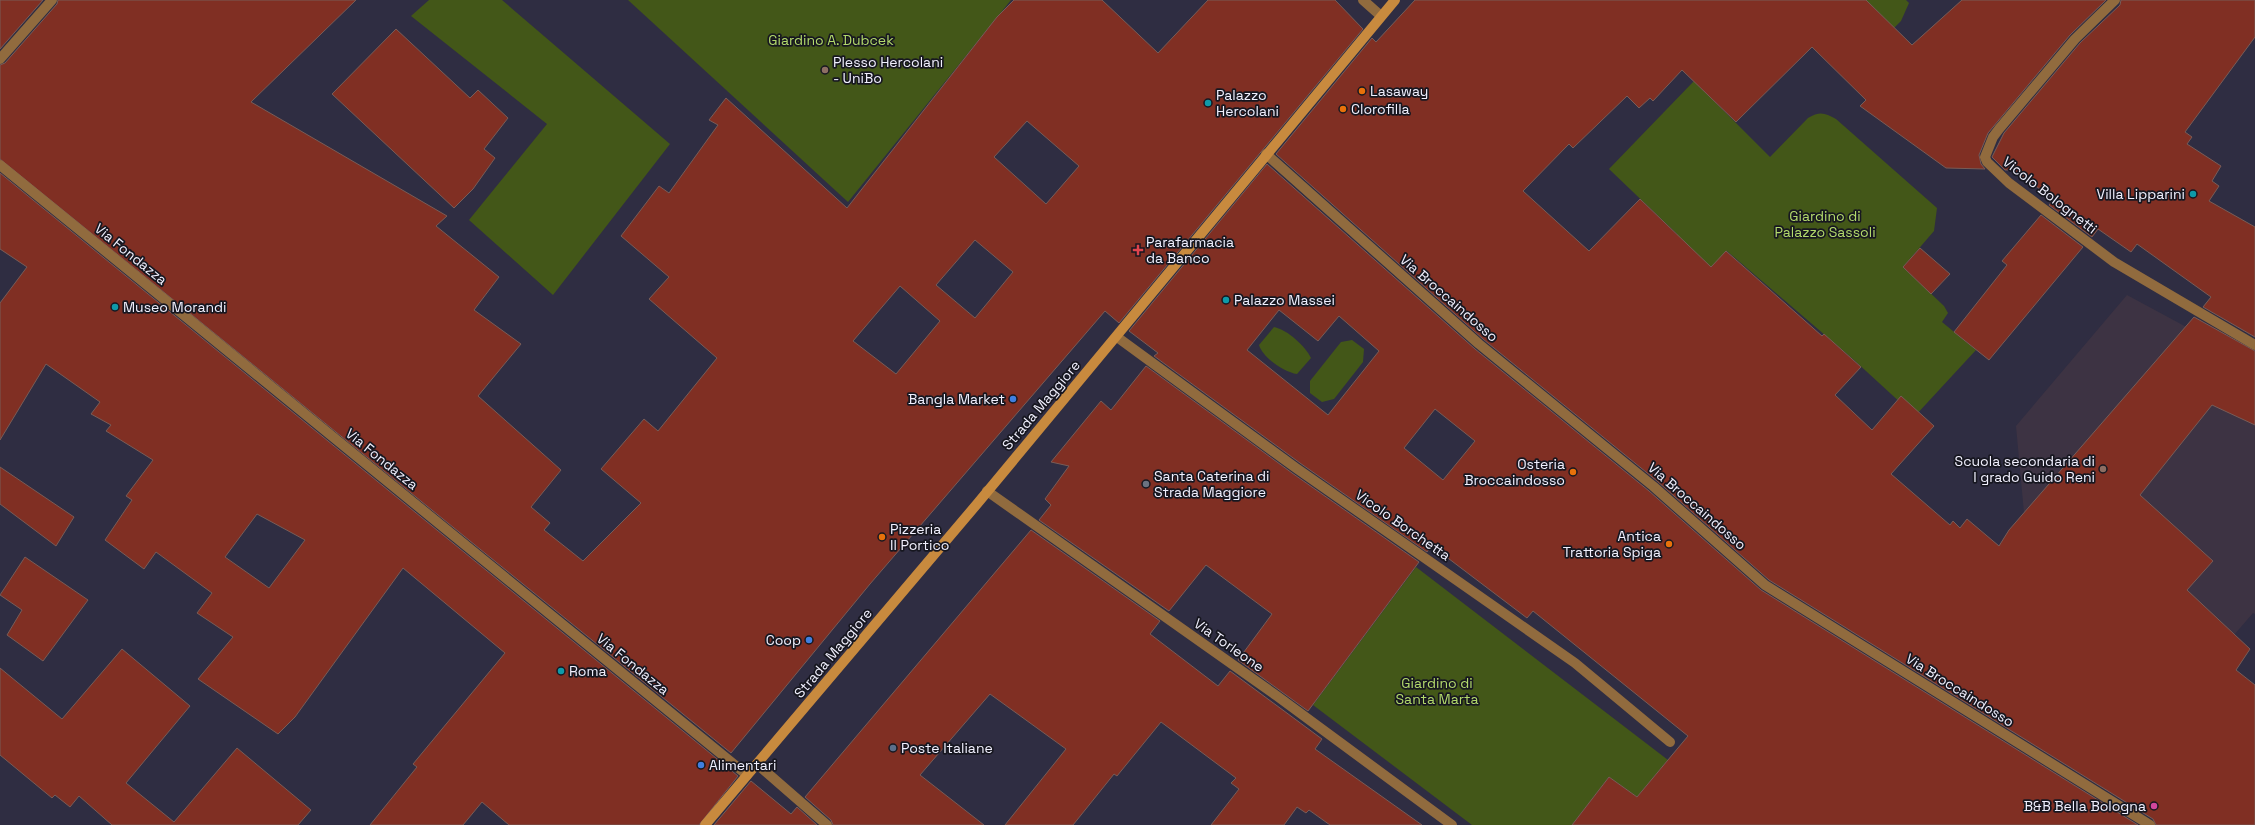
<svg xmlns="http://www.w3.org/2000/svg" width="2255" height="825" viewBox="0 0 2255 825" font-family="'Space Grotesk',sans-serif">
	<style>
		.education { fill: #3d3343 }
		.green { fill: #435718 }
		.building { fill: #802f23; stroke: #785c57; fill-rule: evenodd }
		.lines { fill: none; stroke-linecap: round; stroke-linejoin: round }
		.lane { stroke: #916b3e; stroke-width: 10 }
		.street { stroke: #916b3e; stroke-width: 10 }
		.secondary { stroke: #c88a3e; stroke-width: 10 }
		.education-dot { fill: #8d6e63; stroke: #171720; stroke-width: 1.5 }
		.food-dot { fill: #e8710a; stroke: #171720; stroke-width: 1.5 }
		.culture-dot { fill: #0f9aa8; stroke: #171720; stroke-width: 1.5 }
		.health-dot { fill: #e0444e; stroke: #171720; stroke-width: 1.5 }
		.shop-dot { fill: #3f7fe0; stroke: #171720; stroke-width: 1.5 }
		.worship-dot { fill: #6b7280; stroke: #171720; stroke-width: 1.5 }
		.service-dot { fill: #5c6f8a; stroke: #171720; stroke-width: 1.5 }
		.hotel-dot { fill: #d1479c; stroke: #171720; stroke-width: 1.5 }
		.labels { text-anchor: middle; dominant-baseline: central; stroke-width: 3.5; stroke-linejoin: round; paint-order: stroke }
		.park-label { font-size: 14px; fill: #b3da6c; stroke: #171720 }
		.poi-label { font-size: 14px; fill: #f1f0fe; stroke: #171720; text-anchor: start }
		.street-label { font-size: 14px; fill: #f1f0fe; stroke: #171720 }
	</style>
	<rect width="100%" height="100%" fill="#2f2d42"/>
	<polygon class="education" points="2127,295 2255,364 2255,614 2253,613 2234,635 2024,513 2016,426"/>
	<g class="green">
		<polygon points="429,0 502,0 670,144 553,295 469,220 547,124 411,16"/>
		<polygon points="628,0 1011,0 848,202"/>
		<polygon points="1866,0 1906,0 1909,3 1901,21 1894,28"/>
		<path d="M1694 81 1770 157 1808 118C1820 111 1825 113 1836 119L1937 208 1934 231 1903 267 1944 306 1948 313 1942 322 1976 350 1915 416 1854 360 1727 251 1679 302 1659 254 1677 234 1609 169Z"/>
		<path d="M1274 327C1288 330 1305 346 1311 358L1297 374C1284 372 1263 358 1259 345Z"/>
		<polygon points="1352,340 1364,349 1363,362 1334,399 1322,402 1310,393 1310,381 1341,342"/>
		<polygon points="1416,567 1668,760 1637,797 1609,777 1572,825 1472,825 1313,705"/>
	</g>
	<g class="building">
		<polygon points="0,0 43,0 0,49"/>
		<path d="M58 0H356L251 102 447 216 436 226 499 277 474 310 521 344 478 396 561 470 531 507 550 523 544 530 583 561 641 503 601 469 644 419 658 431 717 358 649 299 669 277 621 236 659 186 669 193 718 125 709 120 726 98 847 208 997 17 1014 0H1102L1158 53 1208 0H1335L1363 29 1119 323 1105 311 870 584 731 753 0 159V65L5 63 57 4ZM1027 121 1079 166 1046 204 994 157ZM975 240 1013 272 975 318 936 285ZM900 286 940 321 896 374 853 341Z"/>
		<polygon points="1415,0 1866,0 1912,45 1962,0 2106,0 2070,35 1988,133 1979,155 1981,164 1985,169 1946,168 1860,106 1866,100 1812,47 1736,122 1682,70 1653,101 1650,98 1639,108 1627,96 1573,148 1569,144 1523,191 1589,251 1640,199 1711,267 1726,251 1822,336 1824,334 1861,367 1835,395 1872,430 1901,396 1934,426 1891,474 1950,525 1953,521 1960,528 1967,519 1999,546 2009,530 2194,317 2255,351 2255,425 2212,405 2140,495 2213,561 2187,590 2250,649 2236,670 2255,685 2255,825 2156,825 2153,819 1769,580 1657,481 1483,339 1276,154 1372,38 1376,42"/>
		<polygon points="2121,0 2255,0 2255,37 2185,132 2192,137 2187,144 2221,166 2212,181 2219,186 2209,201 2255,227 2255,337 2203,307 2211,297 2137,244 2131,252 2098,229 2092,237 2049,205 2054,199 2013,170 2005,170 1992,157 2004,133 2080,43 2120,5"/>
		<polygon points="396,29 470,98 478,90 508,118 484,149 495,158 473,189 454,208 332,94"/>
		<path d="M1267 164 1475 349 1649 491 1761 590 2138 825H1572L1609 777 1637 797 1688 736 1533 611 1527 618 1432 546 1427 552 1300 463 1154 356 1158 353 1129 331ZM1279 310 1318 341 1339 316 1379 351 1328 415 1247 350ZM1435 409 1475 441 1443 480 1404 448Z"/>
		<path d="M0 173 738 776 699 825H509L482 802 463 825H370L417 767 413 764 505 653 403 568 295 717 278 734 198 679 233 637 197 613 212 593 156 552 144 569 105 540 132 500 126 496 153 460 106 431 111 425 91 414 100 402 46 364 0 440V303L27 267 0 249ZM257 514 305 540 269 588 225 557Z"/>
		<polygon points="2041,215 2083,247 1989,360 1954,332 2007,265 2002,261"/>
		<polygon points="1920,248 1950,274 1931,294 1903,267"/>
		<polygon points="1146,366 1292,473 1419,562 1308,711 1238,660 1272,614 1206,565 1169,611 1039,520 1051,505 1045,499 1069,466 1051,462 1101,401 1111,410"/>
		<polygon points="0,467 74,517 56,546 0,504"/>
		<polygon points="1031,530 1160,621 1150,634 1218,686 1230,671 1322,739 1315,749 1422,825 1330,825 1309,810 1306,813 1297,807 1284,825 1211,825 1239,789 1231,783 1236,778 1161,722 1117,776 1114,774 1073,825 1005,825 1066,749 990,694 920,775 984,825 833,825 831,820 805,797"/>
		<polygon points="25,557 88,600 43,661 7,635 22,610 0,595"/>
		<polygon points="122,649 190,706 126,783 174,822 237,748 311,810 298,825 112,825 79,796 70,807 55,795 52,798 0,755 0,668 62,719"/>
		<polygon points="751,781 791,814 797,807 817,825 714,825"/>
	</g>
	<g class="lines">
		<g class="lane">
			<polyline points="1363,0 1381,16"/>
			<polyline points="1117,337 1296,468 1575,663 1670,742"/>
			<polyline points="757,764 827,825"/>
		</g>
		<g class="street">
			<polyline points="2115,0 2075,39 1999,129 1993,137 1985,157 1987,162 2009,183 2114,262 2255,345"/>
			<polyline points="0,59 52,0"/>
			<polyline points="1266,154 1479,344 1653,486 1765,585 2150,825"/>
			<polyline points="0,165 747,775"/>
			<polyline points="987,491 1277,696 1452,825"/>
		</g>
		<polyline class="secondary" points="705,825 977,504 1395,0"/>
	</g>
	<g class="education-dot">
		<circle cx="825" cy="70" r="4"/>
		<circle cx="2103" cy="469" r="4"/>
	</g>
	<g class="food-dot">
		<circle cx="1362" cy="91" r="4"/>
		<circle cx="1343" cy="109" r="4"/>
		<circle cx="1573" cy="472" r="4"/>
		<circle cx="882" cy="537" r="4"/>
		<circle cx="1669" cy="544" r="4"/>
	</g>
	<g class="culture-dot">
		<circle cx="1208" cy="103" r="4"/>
		<circle cx="2193" cy="194" r="4"/>
		<circle cx="1226" cy="300" r="4"/>
		<circle cx="115" cy="307" r="4"/>
		<circle cx="561" cy="671" r="4"/>
	</g>
	<path class="health-dot" d="M1136 244h4v4h4v4h-4v4h-4v-4h-4v-4h4z"/>
	<g class="shop-dot">
		<circle cx="1013" cy="399" r="4"/>
		<circle cx="809" cy="640" r="4"/>
		<circle cx="701" cy="765" r="4"/>
	</g>
	<circle class="worship-dot" cx="1146" cy="484" r="4"/>
	<circle class="service-dot" cx="893" cy="748" r="4"/>
	<circle class="hotel-dot" cx="2154" cy="806" r="4"/>
	<g class="labels">
		<g class="park-label">
			<text x="831" y="40">Giardino A. Dubcek</text>
			<text x="1825" y="216">Giardino di<tspan x="1825" dy="16">Palazzo Sassoli</tspan></text>
			<text x="1437" y="683">Giardino di<tspan x="1437" dy="16">Santa Marta</tspan></text>
		</g>
		<g class="poi-label">
			<text x="833" y="62">Plesso Hercolani<tspan x="833" dy="16">- UniBo</tspan></text>
			<text x="1370" y="91">Lasaway</text>
			<text x="1216" y="95">Palazzo<tspan x="1216" dy="16">Hercolani</tspan></text>
			<text x="1351" y="109">Clorofilla</text>
			<text x="2185" y="194" text-anchor="end">Villa Lipparini</text>
			<text x="1146" y="242">Parafarmacia<tspan x="1146" dy="16">da Banco</tspan></text>
			<text x="1234" y="300">Palazzo Massei</text>
			<text x="123" y="307">Museo Morandi</text>
			<text x="1005" y="399" text-anchor="end">Bangla Market</text>
			<text x="2095" y="461" text-anchor="end">Scuola secondaria di<tspan x="2095" dy="16">I grado Guido Reni</tspan></text>
			<text x="1565" y="464" text-anchor="end">Osteria<tspan x="1565" dy="16">Broccaindosso</tspan></text>
			<text x="1154" y="476">Santa Caterina di<tspan x="1154" dy="16">Strada Maggiore</tspan></text>
			<text x="890" y="529">Pizzeria<tspan x="890" dy="16">Il Portico</tspan></text>
			<text x="1661" y="536" text-anchor="end">Antica<tspan x="1661" dy="16">Trattoria Spiga</tspan></text>
			<text x="801" y="640" text-anchor="end">Coop</text>
			<text x="569" y="671">Roma</text>
			<text x="901" y="748">Poste Italiane</text>
			<text x="709" y="765">Alimentari</text>
			<text x="2146" y="806" text-anchor="end">B&amp;B Bella Bologna</text>
		</g>
		<g class="street-label">
			<text transform="translate(2050 195) rotate(38)">Vicolo Bolognetti</text>
			<text transform="translate(131 254) rotate(39)">Via Fondazza</text>
			<text transform="translate(1449 298) rotate(41)">Via Broccaindosso</text>
			<text transform="translate(1041 405) rotate(-50)">Strada Maggiore</text>
			<text transform="translate(382 459) rotate(39)">Via Fondazza</text>
			<text transform="translate(1697 506) rotate(41)">Via Broccaindosso</text>
			<text transform="translate(1403 525) rotate(35)">Vicolo Borchetta</text>
			<text transform="translate(1229 645) rotate(35)">Via Torleone</text>
			<text transform="translate(833 653) rotate(-50)">Strada Maggiore</text>
			<text transform="translate(633 664) rotate(39)">Via Fondazza</text>
			<text transform="translate(1960 690) rotate(32)">Via Broccaindosso</text>
		</g>
	</g>
</svg>
